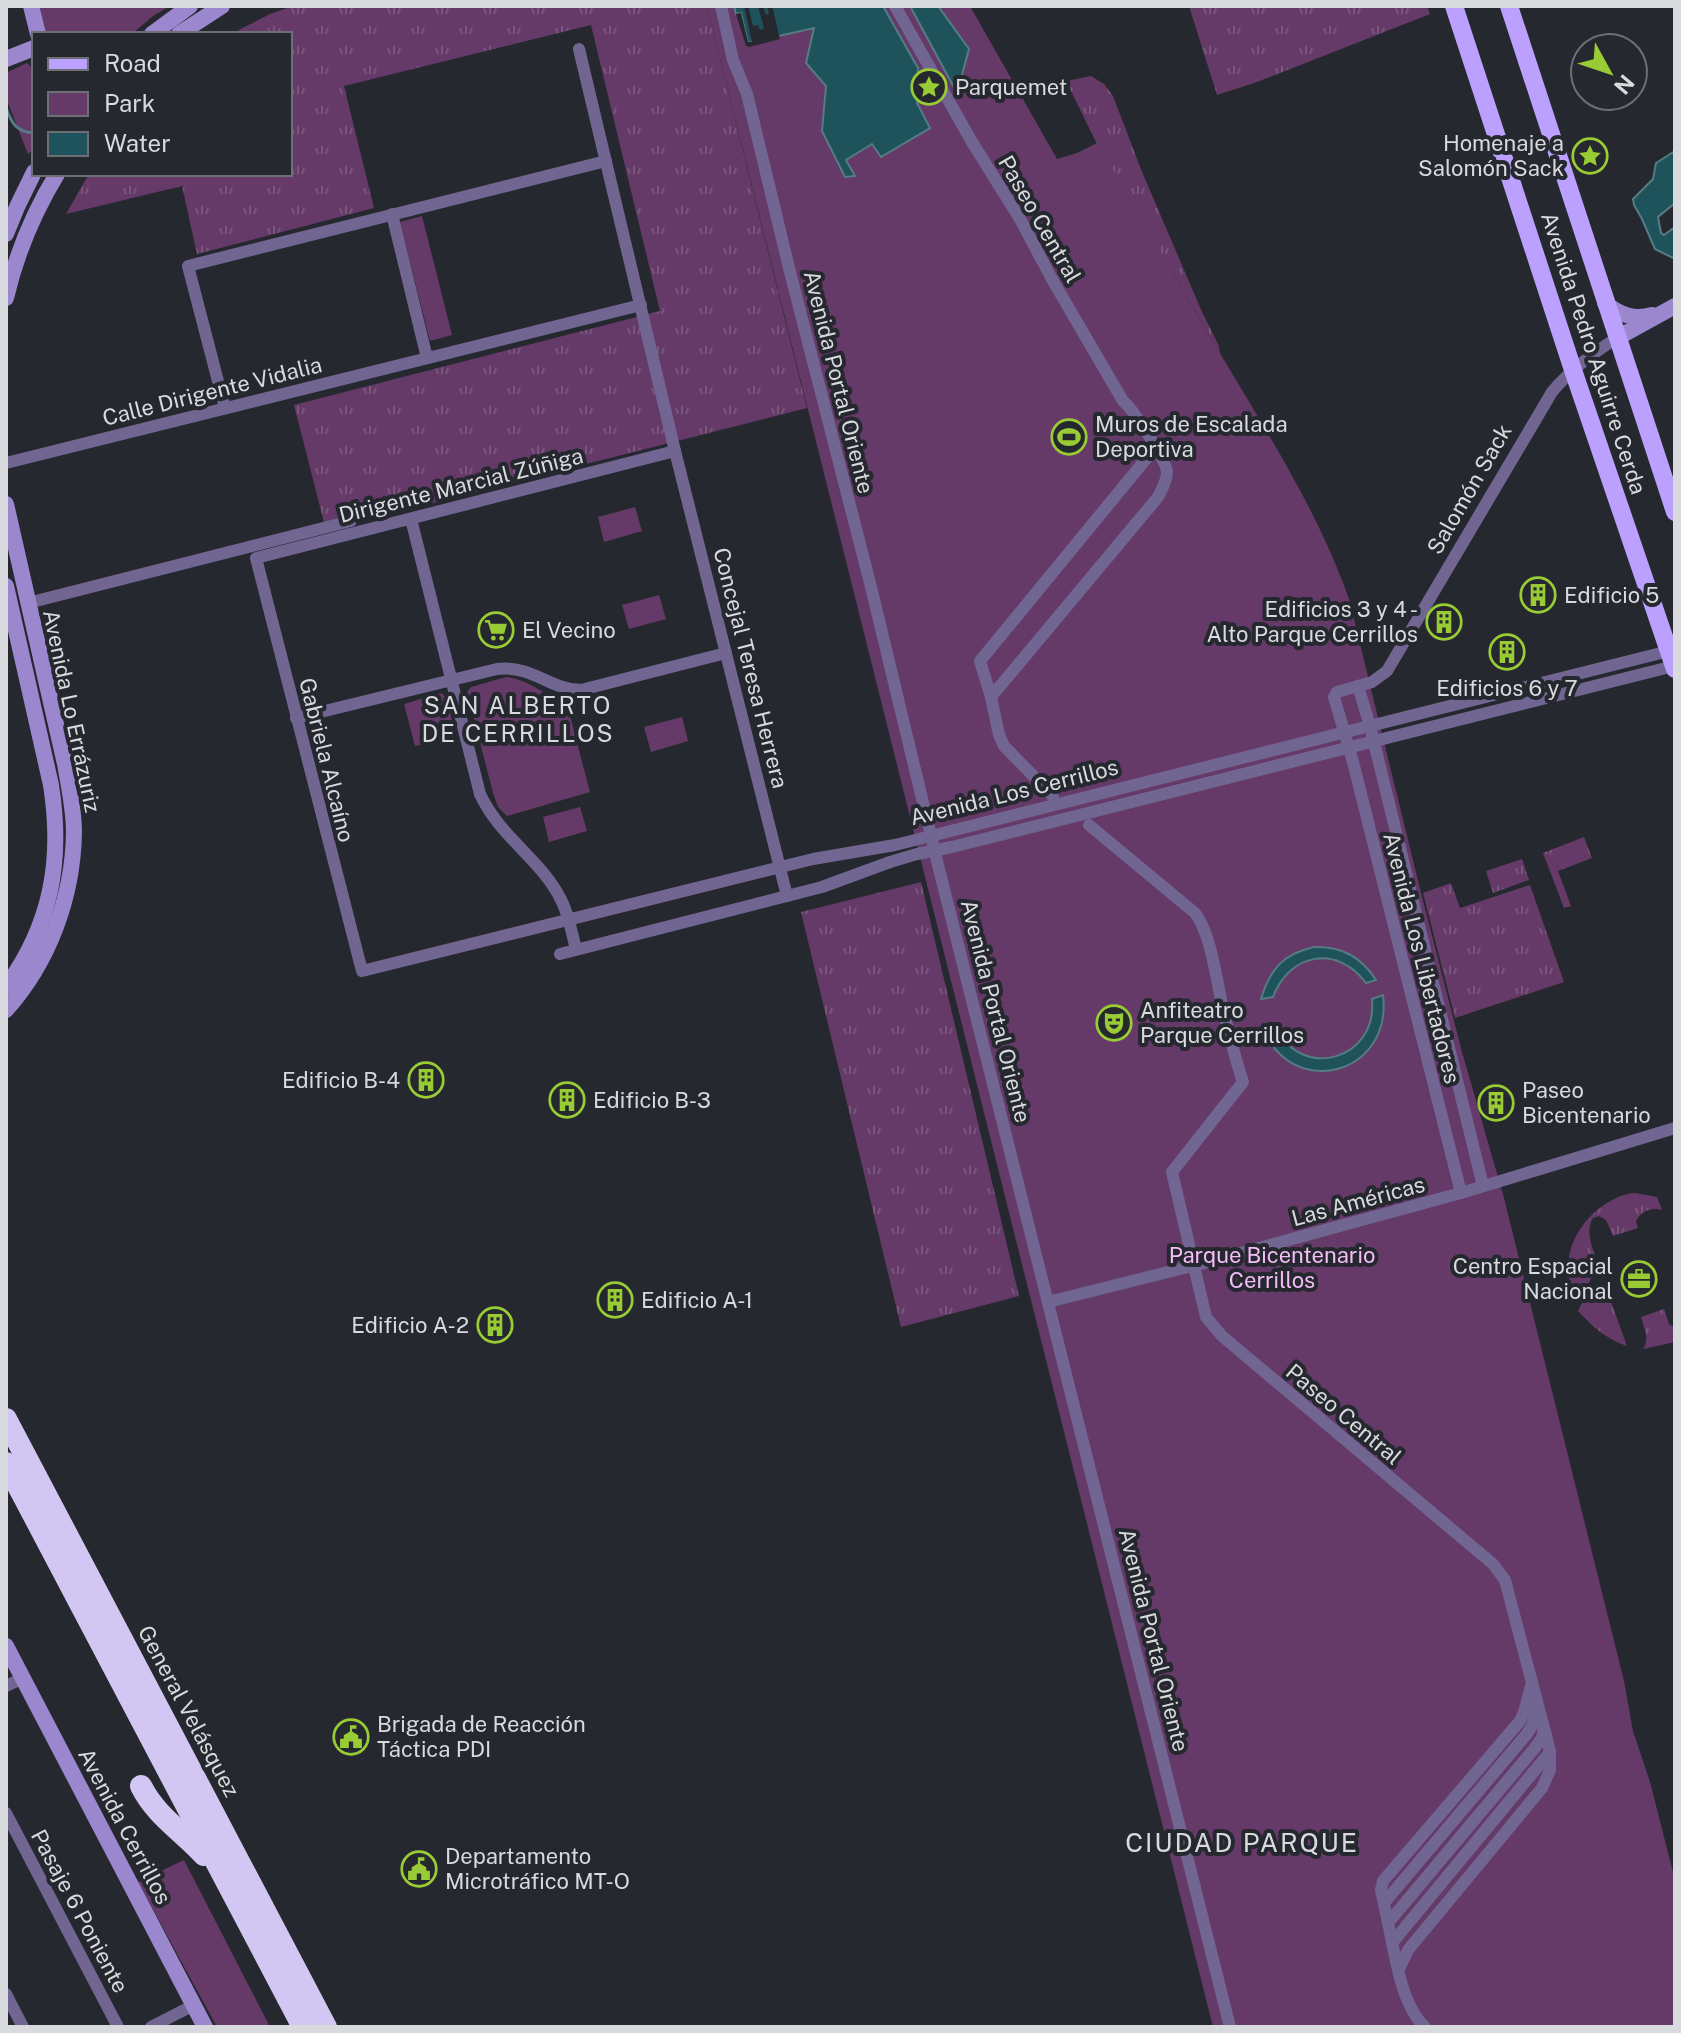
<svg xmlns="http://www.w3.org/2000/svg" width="1681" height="2033" viewBox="0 0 1681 2033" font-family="'Public Sans',sans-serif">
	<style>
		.grass { fill: url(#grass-tufts) }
		.green { fill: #653a68 }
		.water { fill: #1f535c; stroke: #567c83; stroke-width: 2 }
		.pier { fill: #26282f }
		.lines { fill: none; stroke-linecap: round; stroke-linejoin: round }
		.stream { stroke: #567c83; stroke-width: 3 }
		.street { stroke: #716692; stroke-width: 12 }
		.secondary { stroke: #9b87ce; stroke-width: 16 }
		.primary { stroke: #bba1fd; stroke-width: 18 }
		.highway { stroke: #d2c7f3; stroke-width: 22 }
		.labels { text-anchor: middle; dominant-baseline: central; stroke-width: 8; stroke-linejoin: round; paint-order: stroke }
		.poi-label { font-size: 22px; fill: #d8dade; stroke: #26282f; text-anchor: start }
		.street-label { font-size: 22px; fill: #d8dade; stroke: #26282f }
		.park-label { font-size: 22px; fill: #f5bdf8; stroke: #26282f }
		.neighbourhood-label { font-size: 24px; letter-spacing: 2px; fill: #d8dade; stroke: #26282f }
		.quarter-label { font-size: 26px; letter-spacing: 2px; fill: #d8dade; stroke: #26282f }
	</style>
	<defs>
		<pattern id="grass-tufts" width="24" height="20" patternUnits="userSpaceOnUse" patternTransform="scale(2)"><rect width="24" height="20" fill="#653a68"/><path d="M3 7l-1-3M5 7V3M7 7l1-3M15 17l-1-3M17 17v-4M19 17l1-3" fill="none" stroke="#7a567d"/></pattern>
	</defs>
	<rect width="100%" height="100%" fill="#26282f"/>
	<g class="grass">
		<polygon points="293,6 707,6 807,408 326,530 294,405 660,311 591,25 344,86 374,208 197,254 182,186 66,214 89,174 290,174 290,34 231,34 270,14"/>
		<polygon points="1189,6 1427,6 1430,14 1257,82 1217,95"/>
		<polygon points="1091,76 1104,84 1113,96 1142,172 1202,312 1219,346 1220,353 1097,144 1066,81"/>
		<polygon points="1584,837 1592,858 1558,871 1571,906 1564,908 1543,853"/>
		<polygon points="1522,859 1529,880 1493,893 1486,871"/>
		<polygon points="921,882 1019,1296 901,1327 801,912"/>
		<polygon points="1451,883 1460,908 1530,885 1564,982 1455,1018 1423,893"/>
		<path d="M1635 1193 1657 1197 1662 1210C1651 1207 1641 1211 1636 1221L1638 1228 1613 1236 1606 1220 1599 1216 1593 1218C1583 1233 1596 1256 1601 1272L1591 1278 1587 1287 1579 1289 1569 1283C1569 1274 1568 1265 1569 1257 1574 1226 1604 1196 1635 1193Z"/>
		<path d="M1589 1294 1599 1299H1610L1627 1346C1606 1339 1593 1327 1578 1311L1582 1303V1296Z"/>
		<path d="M1664 1309 1669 1324 1675 1328V1342L1643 1349C1650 1339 1644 1328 1641 1317Z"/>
	</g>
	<g class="green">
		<polygon points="35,6 170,6 153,16 132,34 43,34"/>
		<path d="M707 6H970L1057 159 1077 153 1097 143C1140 215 1181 288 1224 360 1270 437 1319 514 1349 599L1420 889 1462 1052 1504 1198 1624 1681 1633 1731 1650 1782 1675 1880V2027H1213Z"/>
		<polygon points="27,63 34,70 34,149 28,154 6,98 6,73"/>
		<polygon points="422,216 452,335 430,341 400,222"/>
		<polygon points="635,507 642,531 604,542 598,517"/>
		<polygon points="659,595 666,619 629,629 622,605"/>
		<path d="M506 677C531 680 543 696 566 701L590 792 507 816 498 807 493 793 467 692 471 687Z"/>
		<polygon points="441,693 446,697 456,736 415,746 404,704"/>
		<polygon points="682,717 688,741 651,752 644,727"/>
		<polygon points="580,807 587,831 549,842 543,817"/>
		<polygon points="184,1860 270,2027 217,2027 138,1882"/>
	</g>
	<g class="water">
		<polygon points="734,6 883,6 918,68 917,103 930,128 881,157 872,144 846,160 855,176 845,177 822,131 826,86 806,63 814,28 748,43 741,13 736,14"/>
		<polygon points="910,6 938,6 969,49 957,93"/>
		<polygon points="1675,151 1675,203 1658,217 1661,233 1664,235 1675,227 1675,257 1673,258 1655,249 1642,219 1634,205 1633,199 1653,179 1656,163"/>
		<path d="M1314 947C1342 946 1361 957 1376 980L1366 983C1338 945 1290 952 1273 997L1261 999C1270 969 1283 954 1314 947Z"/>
		<path d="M1383 995C1393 1077 1288 1101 1262 1025L1275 1026C1301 1082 1378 1060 1372 999Z"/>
	</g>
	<polygon class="pier" points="744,6 748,6 753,26 758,25 760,30 764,28 758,6 763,6 766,15 769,14 767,6 772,6 780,39 749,47 746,46 736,14 741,13 748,42 752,42"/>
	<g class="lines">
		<path class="stream" d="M6 108C12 124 16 131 33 133"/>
		<g class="street">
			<polyline points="721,6 733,60 747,94 789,268 871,587 939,869 1230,2027"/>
			<path d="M895 6 972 142 1020 219 1053 281 1123 401C1133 409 1166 460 1167 472 1167 481 1162 489 1158 497L991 697"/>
			<polyline points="579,49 675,451 787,896"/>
			<polyline points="392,214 427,358"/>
			<polyline points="225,408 188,266 606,161"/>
			<polyline points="675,451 256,558 362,971 813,859 895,845 1669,651"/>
			<polyline points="6,463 641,305"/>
			<path d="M411 519 480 794C498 834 537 857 558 894 568 911 571 930 576 949"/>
			<polyline points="28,603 351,521"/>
			<polyline points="1358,686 1370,726 1483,1186"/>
			<path d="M296 718 497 669C533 665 548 689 581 690L726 653"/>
			<polyline points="1053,796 1004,746 999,735 991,697 980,661 1155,448"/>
			<path d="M1089 825 1195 913C1211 933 1217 983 1223 1009 1229 1034 1235 1058 1243 1082L1172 1172 1206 1317 1222 1336 1493 1564 1505 1580 1544 1728 1542 1738 1534 1749 1388 1923C1395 1954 1401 2005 1425 2027"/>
			<polyline points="560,954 822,887 890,862 917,854 952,847 1674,666"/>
			<path d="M1461 1193 1353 762 1334 697 1337 692 1372 682 1387 671 1552 392C1570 370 1593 353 1617 338"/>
			<polyline points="1048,1302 1204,1263 1461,1193 1675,1128"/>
			<polyline points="6,1686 23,1678"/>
			<polyline points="6,1813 118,2027"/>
			<polyline points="1384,1903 1526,1735 1532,1726 1537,1709"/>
			<polyline points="1388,1923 1381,1890 1383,1881 1520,1721 1524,1712 1531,1686"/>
			<polyline points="1392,1943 1550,1752 1545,1731"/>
			<polyline points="1399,1969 1408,1950 1542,1788 1550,1770 1550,1752"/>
			<polyline points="6,1994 23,2027"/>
			<polyline points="151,2027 194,2005"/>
		</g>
		<g class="secondary">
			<polyline points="31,6 38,34"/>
			<polyline points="152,34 190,6"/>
			<polyline points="179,34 222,6"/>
			<polyline points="6,59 34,48"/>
			<polyline points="6,234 17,207 34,172"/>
			<path d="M6 298C16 255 34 212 57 174"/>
			<path d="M1605 303C1620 315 1634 320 1652 315"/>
			<polyline points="1617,338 1675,306"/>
			<path d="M6 504 65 764C69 787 74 810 74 832 73 897 49 962 6 1010"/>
			<path d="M6 586 51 785C63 861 51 925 6 987"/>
			<polyline points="6,1646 205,2027"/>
		</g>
		<g class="primary">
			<polyline points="1454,6 1573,370 1675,669"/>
			<polyline points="1509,6 1675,512"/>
		</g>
		<g class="highway">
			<polyline points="6,1419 326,2027"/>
			<polyline points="6,1463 303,2027"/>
			<path d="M141 1786C156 1816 182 1831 204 1855"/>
		</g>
	</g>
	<defs>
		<symbol id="sight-ring" viewBox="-11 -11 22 22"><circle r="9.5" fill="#26282f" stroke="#99cb35" stroke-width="1.5"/><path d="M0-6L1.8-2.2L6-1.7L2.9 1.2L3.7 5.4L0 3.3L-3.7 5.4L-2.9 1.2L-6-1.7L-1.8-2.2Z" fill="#99cb35"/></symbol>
		<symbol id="stadium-ring" viewBox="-11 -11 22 22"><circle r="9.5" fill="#26282f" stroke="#99cb35" stroke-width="1.5"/><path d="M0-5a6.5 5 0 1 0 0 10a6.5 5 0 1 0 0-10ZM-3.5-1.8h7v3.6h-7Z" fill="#99cb35"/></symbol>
		<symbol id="building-ring" viewBox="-11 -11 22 22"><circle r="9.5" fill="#26282f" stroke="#99cb35" stroke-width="1.5"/><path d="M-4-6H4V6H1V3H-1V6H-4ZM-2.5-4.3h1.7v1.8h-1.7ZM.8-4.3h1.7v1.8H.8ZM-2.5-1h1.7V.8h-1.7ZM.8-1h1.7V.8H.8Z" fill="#99cb35"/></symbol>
		<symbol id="supermarket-ring" viewBox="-11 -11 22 22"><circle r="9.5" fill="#26282f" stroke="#99cb35" stroke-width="1.5"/><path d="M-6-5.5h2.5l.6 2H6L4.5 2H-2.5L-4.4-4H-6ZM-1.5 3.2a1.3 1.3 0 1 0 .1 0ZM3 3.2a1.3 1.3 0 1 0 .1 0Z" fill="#99cb35"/></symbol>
		<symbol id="theatre-ring" viewBox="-11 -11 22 22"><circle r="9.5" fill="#26282f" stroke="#99cb35" stroke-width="1.5"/><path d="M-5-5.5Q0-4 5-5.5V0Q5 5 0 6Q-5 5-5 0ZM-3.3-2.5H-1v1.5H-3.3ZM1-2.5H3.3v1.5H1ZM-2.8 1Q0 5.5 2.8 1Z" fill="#99cb35"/></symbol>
		<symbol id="office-ring" viewBox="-11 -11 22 22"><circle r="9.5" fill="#26282f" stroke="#99cb35" stroke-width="1.5"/><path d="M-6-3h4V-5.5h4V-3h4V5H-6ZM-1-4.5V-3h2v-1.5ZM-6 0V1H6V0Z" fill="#99cb35"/></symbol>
		<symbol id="civic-ring" viewBox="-11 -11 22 22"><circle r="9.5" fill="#26282f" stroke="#99cb35" stroke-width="1.5"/><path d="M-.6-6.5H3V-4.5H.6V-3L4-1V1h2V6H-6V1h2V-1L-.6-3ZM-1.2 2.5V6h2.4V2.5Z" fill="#99cb35"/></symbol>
	</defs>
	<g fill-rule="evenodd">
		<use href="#sight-ring" x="909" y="67" width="40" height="40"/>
		<use href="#sight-ring" x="1570" y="136" width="40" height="40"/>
		<use href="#stadium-ring" x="1049" y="417" width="40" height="40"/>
		<use href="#building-ring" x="1518" y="575" width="40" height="40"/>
		<use href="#building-ring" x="1424" y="602" width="40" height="40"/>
		<use href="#supermarket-ring" x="476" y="610" width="40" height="40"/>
		<use href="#building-ring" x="1487" y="632" width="40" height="40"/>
		<use href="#theatre-ring" x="1094" y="1003" width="40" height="40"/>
		<use href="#building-ring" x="406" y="1060" width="40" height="40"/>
		<use href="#building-ring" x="547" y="1080" width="40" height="40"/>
		<use href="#building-ring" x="1476" y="1083" width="40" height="40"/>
		<use href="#office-ring" x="1619" y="1259" width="40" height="40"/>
		<use href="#building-ring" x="595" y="1280" width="40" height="40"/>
		<use href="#building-ring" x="475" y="1305" width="40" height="40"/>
		<use href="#civic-ring" x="331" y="1717" width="40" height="40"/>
		<use href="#civic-ring" x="399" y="1849" width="40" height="40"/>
	</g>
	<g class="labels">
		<g class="poi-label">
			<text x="955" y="87">Parquemet</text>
			<text x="1564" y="143" text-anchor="end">Homenaje a<tspan x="1564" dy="25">Salomón Sack</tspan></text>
			<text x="1095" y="424">Muros de Escalada<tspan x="1095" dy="25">Deportiva</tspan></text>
			<text x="1564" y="595">Edificio 5</text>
			<text x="1418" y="609" text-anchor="end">Edificios 3 y 4 -<tspan x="1418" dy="25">Alto Parque Cerrillos</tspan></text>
			<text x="522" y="630">El Vecino</text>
			<text x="1507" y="688" text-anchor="middle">Edificios 6 y 7</text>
			<text x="1140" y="1010">Anfiteatro<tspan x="1140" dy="25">Parque Cerrillos</tspan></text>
			<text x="400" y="1080" text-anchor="end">Edificio B-4</text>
			<text x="1522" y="1090">Paseo<tspan x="1522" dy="25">Bicentenario</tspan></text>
			<text x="593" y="1100">Edificio B-3</text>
			<text x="1613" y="1266" text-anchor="end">Centro Espacial<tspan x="1613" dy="25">Nacional</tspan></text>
			<text x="641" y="1300">Edificio A-1</text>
			<text x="469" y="1325" text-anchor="end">Edificio A-2</text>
			<text x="377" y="1724">Brigada de Reacción<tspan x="377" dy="25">Táctica PDI</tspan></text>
			<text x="445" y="1856">Departamento<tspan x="445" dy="25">Microtráfico MT-O</tspan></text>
		</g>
		<g class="street-label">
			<text transform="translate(1040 219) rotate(60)">Paseo Central</text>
			<text transform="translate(1594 353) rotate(72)">Avenida Pedro Aguirre Cerda</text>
			<text transform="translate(839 382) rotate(76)">Avenida Portal Oriente</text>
			<text transform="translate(212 391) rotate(-14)">Calle Dirigente Vidalia</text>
			<text transform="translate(461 485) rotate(-14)">Dirigente Marcial Zúñiga</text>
			<text transform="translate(1469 489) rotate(-60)">Salomón Sack</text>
			<text transform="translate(751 668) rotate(76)">Concejal Teresa Herrera</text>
			<text transform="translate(72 711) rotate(78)">Avenida Lo Errázuriz</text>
			<text transform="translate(327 760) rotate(76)">Gabriela Alcaíno</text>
			<text transform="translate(1014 792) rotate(-14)">Avenida Los Cerrillos</text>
			<text transform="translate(1422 958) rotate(76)">Avenida Los Libertadores</text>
			<text transform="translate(996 1011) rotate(76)">Avenida Portal Oriente</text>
			<text transform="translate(1358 1201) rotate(-15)">Las Américas</text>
			<text transform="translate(1344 1414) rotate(40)">Paseo Central</text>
			<text transform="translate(1154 1640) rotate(76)">Avenida Portal Oriente</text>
			<text transform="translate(189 1711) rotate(62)">General Velásquez</text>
			<text transform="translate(125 1826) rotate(62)">Avenida Cerrillos</text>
			<text transform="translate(80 1911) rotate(62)">Pasaje 6 Poniente</text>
		</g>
		<g class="park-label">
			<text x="1272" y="1255">Parque Bicentenario<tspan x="1272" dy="25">Cerrillos</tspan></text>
		</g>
		<g class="neighbourhood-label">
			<text x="518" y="705">SAN ALBERTO<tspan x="518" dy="28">DE CERRILLOS</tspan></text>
		</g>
		<g class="quarter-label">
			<text x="1242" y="1842">CIUDAD PARQUE</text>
		</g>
	</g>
	<rect width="1681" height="2033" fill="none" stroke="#d8dade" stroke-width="16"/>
	<rect x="32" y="32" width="260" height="144" fill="#26282f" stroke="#6d6f75" stroke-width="2"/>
	<rect x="48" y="58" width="40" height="12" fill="#bba1fd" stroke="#6d6f75" stroke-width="2"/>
	<text x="104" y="72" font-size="24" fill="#d8dade">Road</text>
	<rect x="48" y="92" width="40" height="24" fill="#653a68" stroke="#6d6f75" stroke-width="2"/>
	<text x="104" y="112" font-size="24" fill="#d8dade">Park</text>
	<rect x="48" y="132" width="40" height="24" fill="#1f535c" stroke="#6d6f75" stroke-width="2"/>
	<text x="104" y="152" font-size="24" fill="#d8dade">Water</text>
	<g transform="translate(1609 72) rotate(130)"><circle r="38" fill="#26282f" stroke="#6d6f75" stroke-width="2"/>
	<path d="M0-6L14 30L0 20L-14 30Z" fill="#99cb35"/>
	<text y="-12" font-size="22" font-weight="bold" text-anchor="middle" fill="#d8dade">N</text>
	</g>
</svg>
